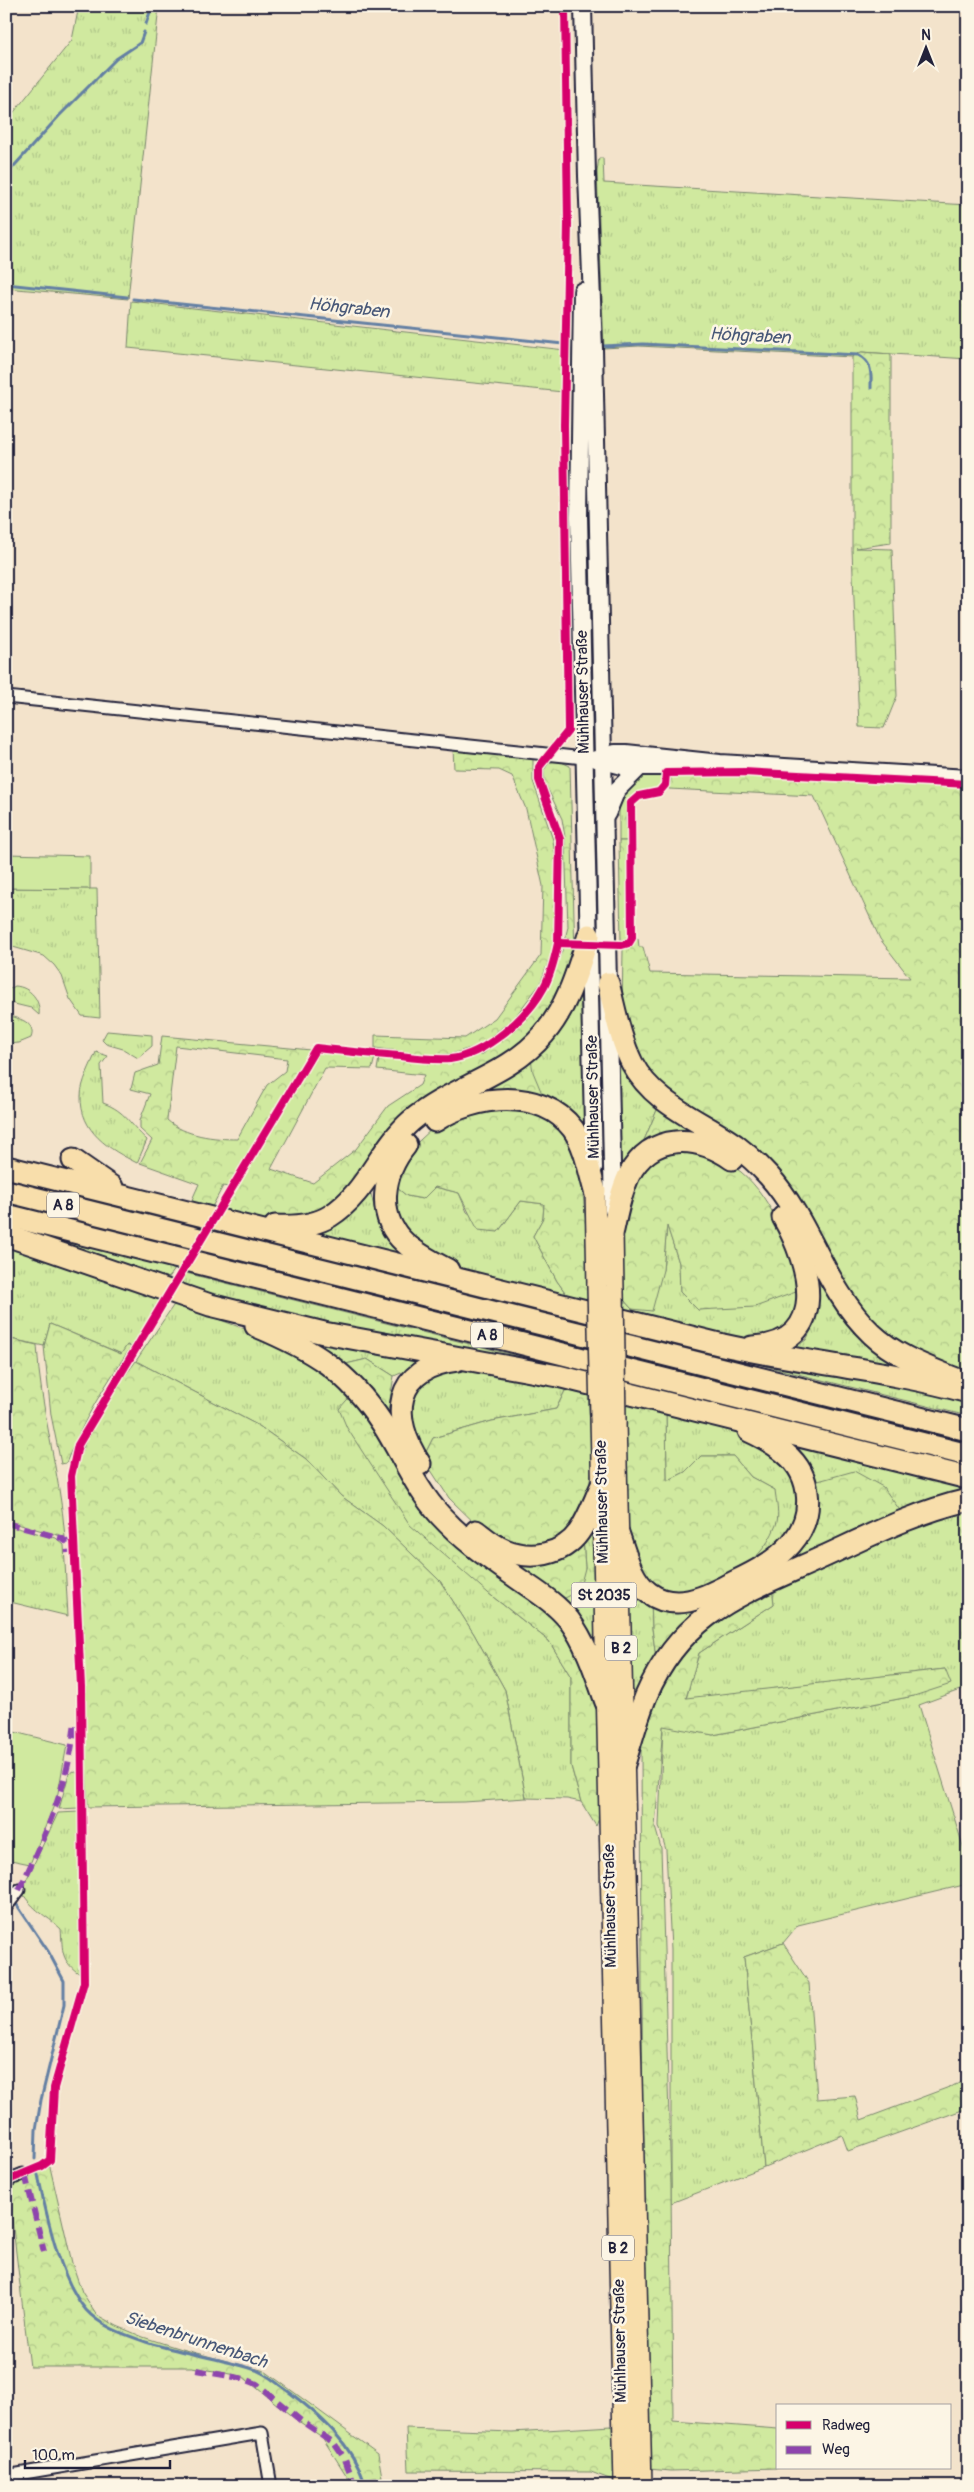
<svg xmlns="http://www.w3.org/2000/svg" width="974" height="2492" viewBox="0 0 974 2492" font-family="Pangolin,sans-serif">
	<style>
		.grass { fill: url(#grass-tufts); stroke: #79866d }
		.forest { fill: url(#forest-crowns); stroke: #79866d; fill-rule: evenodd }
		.garden { fill: #d0e99f; stroke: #79866d }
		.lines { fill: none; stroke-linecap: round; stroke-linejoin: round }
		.stream { stroke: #637fa3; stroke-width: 3 }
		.street-casing { stroke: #22223b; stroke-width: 15 }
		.secondary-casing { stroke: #22223b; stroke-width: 20 }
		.primary-casing { stroke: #22223b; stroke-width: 22 }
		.highway-casing { stroke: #22223b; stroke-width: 25 }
		.street { stroke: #fcf5e5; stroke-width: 11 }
		.secondary { stroke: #fcf5e5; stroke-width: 16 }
		.primary { stroke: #f8deab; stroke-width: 19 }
		.highway { stroke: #f8deab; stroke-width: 21 }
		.primary-bridge-casing { stroke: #22223b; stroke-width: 22; stroke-linecap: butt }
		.primary-bridge { stroke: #f8deab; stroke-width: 19 }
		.quiet { stroke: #8e44ad; stroke-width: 6; stroke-dasharray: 12 6; stroke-linecap: butt }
		.cycleway-casing { stroke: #fcf5e5; stroke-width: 11 }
		.cycleway { stroke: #d6006c; stroke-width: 8 }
		.labels { text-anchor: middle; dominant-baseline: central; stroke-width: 5; stroke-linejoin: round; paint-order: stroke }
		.shield { fill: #fcf5e5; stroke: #63616e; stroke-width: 1 }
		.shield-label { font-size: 15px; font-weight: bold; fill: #22223b }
		.street-label { font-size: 16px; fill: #22223b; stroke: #fcf5e5 }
		.water-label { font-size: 18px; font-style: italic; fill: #485878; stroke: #fcf5e5 }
	</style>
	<defs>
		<pattern id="grass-tufts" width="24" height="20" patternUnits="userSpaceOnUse" patternTransform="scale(1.25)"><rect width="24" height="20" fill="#d0e99f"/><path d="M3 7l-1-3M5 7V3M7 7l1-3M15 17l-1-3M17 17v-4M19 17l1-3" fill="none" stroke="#b2c88a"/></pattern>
		<pattern id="forest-crowns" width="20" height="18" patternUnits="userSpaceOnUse" patternTransform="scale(1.25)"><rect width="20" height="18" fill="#d0e99f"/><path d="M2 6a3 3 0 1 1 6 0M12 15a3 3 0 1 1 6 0" fill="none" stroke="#b2c88a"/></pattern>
	</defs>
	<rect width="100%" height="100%" fill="#f3e3cb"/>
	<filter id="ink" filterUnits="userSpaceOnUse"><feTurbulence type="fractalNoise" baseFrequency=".02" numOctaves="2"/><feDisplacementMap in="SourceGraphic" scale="10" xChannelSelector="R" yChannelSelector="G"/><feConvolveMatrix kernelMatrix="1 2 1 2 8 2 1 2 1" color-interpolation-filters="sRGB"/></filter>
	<g filter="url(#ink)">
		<g class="grass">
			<polygon points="79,6 159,6 128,299 6,288 6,122 72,40"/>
			<polygon points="599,158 603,158 604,183 968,205 968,359 862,352 852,357 639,346 604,348 597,172"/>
			<polygon points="131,301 565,350 563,392 128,348"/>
			<path d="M662 773 663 781 658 789C652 791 644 790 638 793 621 798 627 827 627 841H619V801L637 778Z"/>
			<polygon points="6,888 97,889 100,1018 82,1016 70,999 62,976 54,965 44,956 6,945"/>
			<polygon points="583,979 589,1152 470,1093"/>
			<path d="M15 986C30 987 41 1000 39 1015L31 1008 6 1002V991Z"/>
			<path d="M6 1015C18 1018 37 1022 31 1038L19 1043 6 1044Z"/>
			<polygon points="107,1031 152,1035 152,1046 138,1058 123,1049 106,1044 102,1040"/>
			<polygon points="617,1044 660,1103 642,1145 621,1174"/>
			<path d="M96 1052 108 1056 101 1065 103 1103C126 1111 130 1125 147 1140L137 1163C109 1149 80 1132 81 1096 81 1082 91 1065 96 1052Z"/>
			<polygon points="6,1175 205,1224 201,1231 6,1183"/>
			<polygon points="391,1183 407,1196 422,1199 435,1187 459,1193 467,1212 498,1232 521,1201 544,1204 543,1218 533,1236 557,1281 570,1299 461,1269 436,1258 397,1225"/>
			<path d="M371 1194C379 1231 387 1233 413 1257L301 1235 350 1216Z"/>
			<polygon points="667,1225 679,1263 680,1292 698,1310 720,1307 804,1289 796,1321 761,1341 735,1339 623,1311 623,1299 632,1309 663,1270"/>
			<polygon points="26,1229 178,1265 165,1283"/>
			<polygon points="6,1246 162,1298 131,1347 127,1345 122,1354 50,1324 44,1346 6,1338"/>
			<polygon points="186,1273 590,1374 374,1340 178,1289"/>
			<polygon points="818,1280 840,1310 919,1370 789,1351 806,1340 816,1321"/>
			<polygon points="175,1303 250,1331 286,1348 349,1386 488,1593 549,1641 571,1677 571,1766 581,1802 567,1799 526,1798 505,1690 474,1634 440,1581 383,1526 341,1496 306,1459 259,1426 136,1361"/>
			<polygon points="623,1331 968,1398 968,1416"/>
			<polygon points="289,1332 429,1361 394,1376 367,1359 346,1364"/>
			<path d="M470 1370 566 1389 556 1409 492 1421 433 1438 423 1458C411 1431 401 1385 439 1374 449 1371 459 1371 470 1370Z"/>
			<polygon points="666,1410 713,1423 759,1442 801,1482 796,1531 736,1574 775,1490 751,1477 733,1456 701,1456 685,1472 667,1481"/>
			<polygon points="779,1441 968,1481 968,1495 902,1513 811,1483"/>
			<polygon points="968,1509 968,1687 919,1705 968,1862 968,1884 798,1925 783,1943 744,1957 764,2167 671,2203 671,1949 666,1850 659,1826 663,1725 713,1735 914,1696 945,1669 686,1699 699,1653 774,1604 772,1587 884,1535"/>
			<polygon points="593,1524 603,1665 559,1601 585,1568 583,1538"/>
			<polygon points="6,1525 56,1538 64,1545 68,1616 6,1601"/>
			<polygon points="629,1574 651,1598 652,1628 657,1666 631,1723"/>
			<path d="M79 1812 81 1975C60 1960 63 1952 61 1929 44 1913 35 1913 21 1891L58 1813Z"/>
		</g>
		<g class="forest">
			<polygon points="861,352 891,354 891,543 856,548 892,549 897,696 884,728 859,727 852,549 852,357"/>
			<polygon points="453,748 523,753 533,759 533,781 553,840 556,866 556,932 553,949 540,984 514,1018 480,1045 451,1054 429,1055 375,1048 375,1035 465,1038 495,1018 541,955 543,886 526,809 512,776 499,770 454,769"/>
			<polygon points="557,760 570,766 575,956 570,977 534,1037 473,1080 313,1219 275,1223 224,1210 317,1051 375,1057 372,1069 325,1068 271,1169 313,1183 356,1149 388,1106 420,1085 424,1075 377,1070 379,1058 452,1063 483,1054 519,1027 547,991 562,951 568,927 565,837 562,819 545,783 544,770 549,763"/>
			<polygon points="672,774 832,778 968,787 968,1373 933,1362 886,1332 856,1301 803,1212 672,1097 639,1061 622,1011 623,950 631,946 635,939 638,938 639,947 643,947 650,973 910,978 880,939 814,796 669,789"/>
			<polygon points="619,841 627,841 629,937 621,942"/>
			<path d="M162 1036 311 1050 228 1187 223 1186 211 1209 191 1202 199 1184 140 1163 152 1140 140 1129V1120L150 1094 131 1089 135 1073 158 1065ZM176 1046 287 1059 285 1071 267 1085 237 1139C214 1139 185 1136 167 1120Z"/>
			<polygon points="531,1059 533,1072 543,1096 513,1088 480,1091"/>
			<polygon points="660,1103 705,1134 642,1145"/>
			<polygon points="528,1109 567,1129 581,1174 589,1254 588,1303 570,1299 557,1281 533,1236 543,1218 544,1204 521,1201 498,1232 478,1230 459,1193 435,1187 423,1199 407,1196 391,1183 408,1151 433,1128 466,1112"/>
			<path d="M690 1148C707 1155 726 1160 741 1172 774 1199 790 1251 804 1289L755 1307 698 1310 680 1292 679 1263 667 1226 663 1270 652 1311 632 1309 623 1299V1229L629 1191 656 1155Z"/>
			<path d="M50 1324 121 1354 127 1345 131 1347C106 1383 82 1422 66 1463L61 1464 51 1415 44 1346Z"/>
			<path d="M6 1338 37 1345C40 1410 60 1472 65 1537L6 1521Z"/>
			<polygon points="367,1359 394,1376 388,1411 369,1386 346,1364"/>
			<path d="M136 1361 259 1426 306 1459 341 1496 383 1526 440 1581 474 1634 505 1690 526 1798 464 1802 88 1807 75 1472C86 1430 111 1395 136 1361Z"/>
			<polygon points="566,1389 588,1393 592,1459 589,1491 584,1510 558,1543 534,1550 490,1538 449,1498 423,1458 433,1438 492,1421 556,1409"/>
			<polygon points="353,1393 414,1489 568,1625 600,1702 601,1813 596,1826 581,1802 571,1766 571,1677 549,1641 488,1593 410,1525 347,1428 339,1409"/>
			<path d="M625 1404 666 1410 667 1481 685 1472 701 1456H733L751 1477 775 1490C776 1500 780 1516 776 1525 757 1574 713 1585 668 1596L641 1579 624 1519Z"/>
			<polygon points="854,1471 883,1487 902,1513 756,1581 782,1561 811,1483"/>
			<polygon points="583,1538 585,1568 579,1591 559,1601 500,1556"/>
			<polygon points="772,1587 774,1604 699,1653 686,1698 945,1669 951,1684 914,1696 713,1735 663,1726 655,1827 661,1848 671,2185 673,2421 778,2429 778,2468 671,2471 649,2469 643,2217 641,1744 668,1671 711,1620"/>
			<polygon points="651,1598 719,1598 657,1666 652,1628"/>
			<polygon points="74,1771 78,1774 79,1808 59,1809 69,1774"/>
			<polygon points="783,1943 809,1983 817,2099 855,2096 861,2120 968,2080 968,2108 848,2151 842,2135 764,2167 744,1957"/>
			<polygon points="50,2167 72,2263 82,2292 97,2315 117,2326 143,2337 181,2349 265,2371 378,2454 382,2477 350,2481 322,2437 294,2418 242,2376 192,2367 30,2367 8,2187"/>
			<polygon points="612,2426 615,2481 591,2472 408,2471 406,2428 512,2432"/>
		</g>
		<g class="garden">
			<polygon points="6,854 90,856 90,889 6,888"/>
			<polygon points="6,1730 67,1745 57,1798 30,1864 6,1859"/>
		</g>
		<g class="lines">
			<g class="stream">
				<polyline points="146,24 152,6"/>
				<polyline points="6,175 59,116 116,59 140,43 144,32"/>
				<polyline points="6,284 127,297"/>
				<polyline points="133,299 563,344"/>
				<path d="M603 346 643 344 858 355C873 363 871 373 871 388"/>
				<polyline points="6,1875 9,1888"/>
				<polyline points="17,1905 48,1951 64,1981 64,2005 41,2100 36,2130 35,2159"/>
				<path d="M38 2175C47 2216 59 2278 86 2310 101 2327 126 2335 146 2342 181 2353 218 2358 253 2369 265 2372 275 2382 285 2389 320 2415 352 2443 366 2486"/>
			</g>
			<defs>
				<g id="street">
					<polyline points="6,697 584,758"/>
					<polyline points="6,1907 19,1890"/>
					<polyline points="6,2181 23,2174"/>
					<polyline points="6,2476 262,2433 271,2486"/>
				</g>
				<g id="secondary">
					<polyline points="583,6 587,176 594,349 613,1210"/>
					<polyline points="582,291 579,517 594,1168"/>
					<polyline points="596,759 626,767 677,767"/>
					<polyline points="603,759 615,753 626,753 720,763 968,778"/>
					<polyline points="607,814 617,790 639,768"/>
				</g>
				<g id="primary">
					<polyline points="595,1191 597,1286"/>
					<polyline points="613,1230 614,1291"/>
					<polyline points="600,1416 624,2486"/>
					<polyline points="616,1422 642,2486"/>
				</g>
				<g id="highway">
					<path d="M608 983C615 1010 620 1039 632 1063 653 1104 700 1120 735 1145 747 1154 759 1165 769 1176 811 1223 825 1290 872 1334 895 1356 927 1367 956 1379"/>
					<path d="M435 1121C474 1095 541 1087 573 1129 585 1146 589 1170 595 1191"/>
					<path d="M406 1145C383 1173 375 1216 405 1243 417 1254 433 1262 448 1270"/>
					<polyline points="73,1160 112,1187"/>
					<path d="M6 1167 723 1345C804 1363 888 1370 968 1392"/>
					<polyline points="6,1191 968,1430"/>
					<polyline points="6,1215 968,1455"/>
					<path d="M275 1226C294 1227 314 1226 330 1216 367 1193 379 1149 411 1121 452 1086 508 1077 544 1034 568 1006 578 969 589 935"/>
					<path d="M613 1230C617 1211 621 1192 629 1175 652 1132 697 1135 732 1159"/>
					<polyline points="6,1235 210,1305 324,1333 558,1376 968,1478"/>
					<path d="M256 1326C313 1350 347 1370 382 1423 402 1454 415 1488 440 1515 462 1539 487 1557 513 1575 532 1589 554 1601 569 1620 587 1644 596 1674 606 1702"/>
					<path d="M752 1347C832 1344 810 1264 783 1217"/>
					<path d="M420 1464C389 1417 393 1368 457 1360"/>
					<path d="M476 1531C485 1538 494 1546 505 1550 530 1560 562 1556 579 1532 588 1519 594 1502 601 1487"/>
					<path d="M618 1533C625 1552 631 1580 649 1593 657 1599 667 1602 677 1602 698 1602 717 1590 734 1582 755 1572 776 1561 791 1544 815 1517 813 1476 785 1453 775 1444 762 1437 749 1431"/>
					<path d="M624 1764C631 1742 637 1718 646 1696 683 1610 745 1593 823 1557 871 1535 916 1512 968 1500"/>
				</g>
			</defs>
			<use href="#street" class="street-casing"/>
			<use href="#secondary" class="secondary-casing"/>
			<use href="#primary" class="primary-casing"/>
			<use href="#highway" class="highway-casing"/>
			<use href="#street" class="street"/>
			<use href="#secondary" class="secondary"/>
			<use href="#primary" class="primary"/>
			<use href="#highway" class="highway"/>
			<defs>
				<g id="primary-bridge">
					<polyline points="597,1286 600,1416"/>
					<polyline points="614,1291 616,1422"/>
				</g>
			</defs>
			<use href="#primary-bridge" class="primary-bridge-casing"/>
			<use href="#primary-bridge" class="primary-bridge"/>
			<g class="quiet">
				<polyline points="6,1523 61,1538 67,1542 68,1553"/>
				<path d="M19 1890C46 1835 70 1781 75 1720"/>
				<polyline points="25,2174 44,2252"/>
				<polyline points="196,2370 245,2379 257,2384 300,2420 334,2443 345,2459 355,2486"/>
			</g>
			<defs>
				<g id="cycleway">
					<polyline points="558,943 622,945 629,943 632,938 631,803 639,796 659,792 665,785 666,773 744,772 968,784"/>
					<path d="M6 2181 42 2166 50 2160 54 2088 84 1982 81 1687 71 1476 78 1445 316 1048C344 1051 372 1054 400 1056 416 1058 433 1060 450 1059 485 1055 528 1017 544 987 551 974 555 957 558 943L560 839 539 780V767L568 731 564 425 568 224 565 6"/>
				</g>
			</defs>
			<use href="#cycleway" class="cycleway-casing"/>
			<use href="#cycleway" class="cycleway"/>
		</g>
	</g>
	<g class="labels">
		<g class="shield">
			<rect x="47" y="1192.5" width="32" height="25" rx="4"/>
			<rect x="471" y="1322.5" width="32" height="25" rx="4"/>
			<rect x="571.5" y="1582.5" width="65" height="25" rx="4"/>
			<rect x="605" y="1635.5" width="32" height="25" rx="4"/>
			<rect x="602" y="2235.5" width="32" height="25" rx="4"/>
		</g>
		<g class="shield-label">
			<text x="63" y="1205">A 8</text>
			<text x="487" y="1335">A 8</text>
			<text x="604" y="1595">St 2035</text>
			<text x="621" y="1648">B 2</text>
			<text x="618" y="2248">B 2</text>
		</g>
		<g class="street-label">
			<text transform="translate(583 692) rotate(-91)">Mühlhauser Straße</text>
			<text transform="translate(593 1097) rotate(-91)">Mühlhauser Straße</text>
			<text transform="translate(602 1502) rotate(-91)">Mühlhauser Straße</text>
			<text transform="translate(610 1906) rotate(-91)">Mühlhauser Straße</text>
			<text transform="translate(620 2341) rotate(-91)">Mühlhauser Straße</text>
		</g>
		<g class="water-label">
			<text transform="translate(349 308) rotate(6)">Höhgraben</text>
			<text transform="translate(750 336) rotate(3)">Höhgraben</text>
			<text transform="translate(196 2340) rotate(18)">Siebenbrunnenbach</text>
		</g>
	</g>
	<rect width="974" height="2492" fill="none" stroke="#fcf5e5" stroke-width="25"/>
	<rect x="12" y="12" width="949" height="2467" fill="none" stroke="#22223b" stroke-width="2" filter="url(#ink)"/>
	<rect x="776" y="2404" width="175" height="65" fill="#fcf5e5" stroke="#a5a1a1"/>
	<rect x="786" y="2421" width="25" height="8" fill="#d6006c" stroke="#a5a1a1"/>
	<text x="822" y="2430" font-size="15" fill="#22223b">Radweg</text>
	<rect x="786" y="2446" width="25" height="8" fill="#8e44ad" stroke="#a5a1a1"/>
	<text x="822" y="2454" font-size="15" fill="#22223b">Weg</text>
	<g transform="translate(926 48)" stroke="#fcf5e5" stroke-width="4" paint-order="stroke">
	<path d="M0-4L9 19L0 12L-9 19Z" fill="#22223b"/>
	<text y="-8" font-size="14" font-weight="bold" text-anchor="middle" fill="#22223b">N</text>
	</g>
	<path d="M25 2460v8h145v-8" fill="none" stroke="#22223b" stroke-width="2.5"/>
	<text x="32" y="2460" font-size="15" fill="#22223b" stroke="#fcf5e5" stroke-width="4" paint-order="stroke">100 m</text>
</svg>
